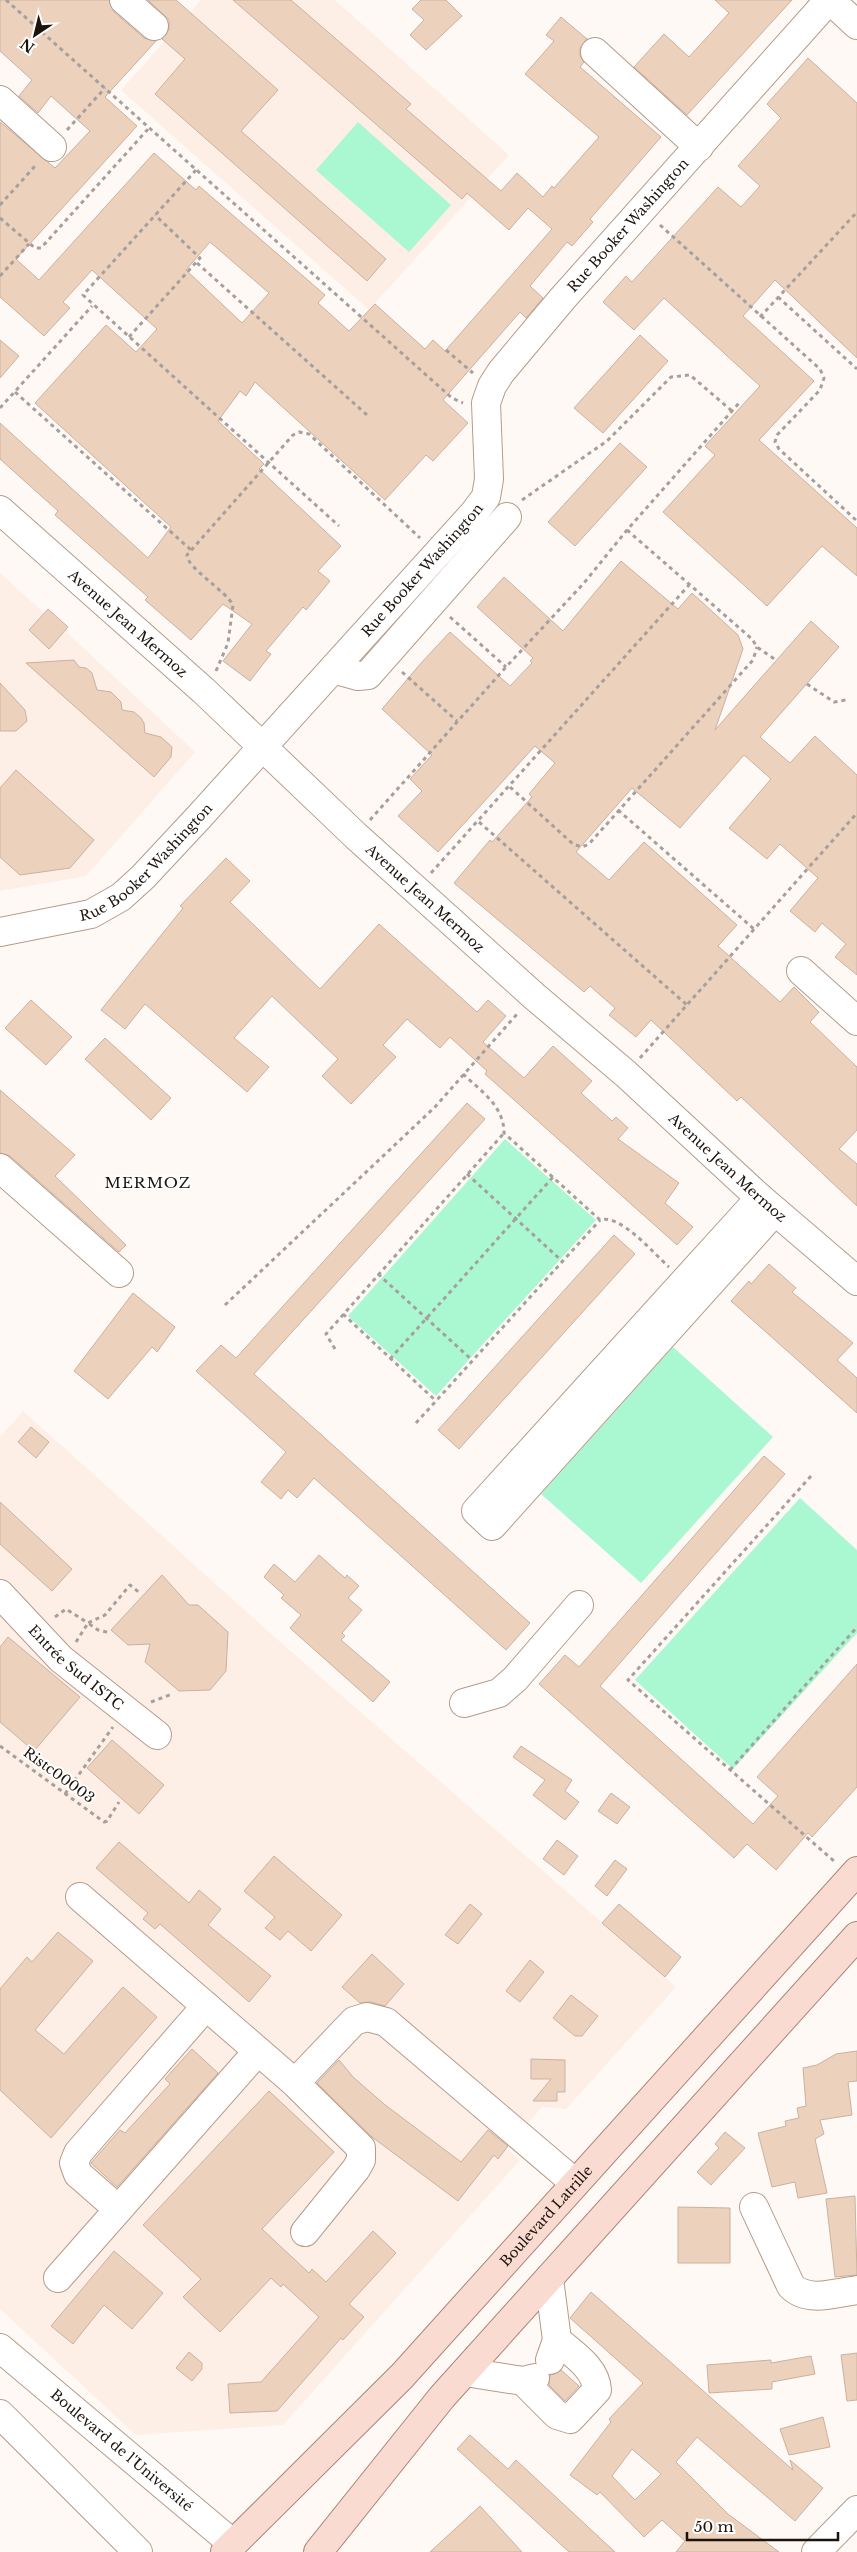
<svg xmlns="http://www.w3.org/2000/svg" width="857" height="2552" viewBox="0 0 857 2552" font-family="'Libre Baskerville',serif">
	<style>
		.built { fill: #feefe6 }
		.green { fill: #a9f8d2 }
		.building { fill: #ecd1bd; stroke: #cbb19e; fill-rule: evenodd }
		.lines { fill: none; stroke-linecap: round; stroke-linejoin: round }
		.minor-casing { stroke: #b69b8a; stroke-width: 30 }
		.major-casing { stroke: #ab8578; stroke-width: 30 }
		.path { stroke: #a79f9b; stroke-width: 3; stroke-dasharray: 4 4; stroke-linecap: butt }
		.minor { stroke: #fff; stroke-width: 28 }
		.major { stroke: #fadbd1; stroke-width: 28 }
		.labels { text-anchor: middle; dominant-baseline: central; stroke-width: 4; stroke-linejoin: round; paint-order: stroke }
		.street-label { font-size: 14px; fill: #1d130d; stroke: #fff }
		.neighbourhood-label { font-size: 15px; letter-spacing: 1px; fill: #1d130d; stroke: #fff }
	</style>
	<rect width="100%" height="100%" fill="#fff9f5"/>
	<g class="built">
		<polygon points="201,0 335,0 509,155 369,310 121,90"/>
		<polygon points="0,573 44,613 48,609 68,627 65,631 195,752 86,876 0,891"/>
		<polygon points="23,1411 287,1648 676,1987 566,2109 542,2107 523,2129 515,2131 503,2146 520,2160 283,2425 136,2435 0,2309 0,1437"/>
	</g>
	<g class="green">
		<polygon points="358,122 451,205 409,252 316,170"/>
		<polygon points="505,1139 596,1220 436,1396 348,1316"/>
		<polygon points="673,1347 773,1437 641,1583 541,1494"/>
		<polygon points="800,1498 857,1550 857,1633 733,1769 635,1680"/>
	</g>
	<g class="building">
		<path d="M0 0H109L114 12 144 38 156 41 105 97 137 126 16 259 39 280 154 153 196 190 199 186 325 295 318 303 349 331 375 304 425 349 433 340 445 351 552 229 528 208 509 230 467 193 462 199 233 0H291L411 104 406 109 501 191 517 173 543 197 552 186 554 188 599 137 525 74 554 41 546 35 561 17 587 39 580 48V56L584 62 580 67 661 137 590 219 593 222 572 246 567 242 530 286 543 298 526 318 520 312 443 400 468 423 433 461 426 455 385 500 255 382 246 396 240 391 218 421 264 464 259 469 341 546 318 571 330 581 306 610 303 607 266 651 271 654 250 681 223 661 252 624 223 604 191 640 145 600 148 597 55 515 58 511 0 459V423L148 558 171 527 35 403 106 325 136 352 157 329 92 270 63 302 70 308 44 336 0 297V122L55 168 90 131 51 96 38 113 19 96 32 80 0 51ZM210 242 269 293 242 323 186 270Z"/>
		<polygon points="148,0 176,0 278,90 241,131 386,259 367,281 155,94 185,59 162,39 169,29 169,20"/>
		<polygon points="421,0 446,0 462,16 426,50 410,35 424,20 412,9"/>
		<polygon points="715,0 792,0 687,115 634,67 664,34 689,57 729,13"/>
		<polygon points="808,58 857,103 857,358 775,280 743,316 814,381 759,440 857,528 857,576 822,546 767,606 663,512 715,455 705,446 760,386 664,298 634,330 603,302 626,276 632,282 718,187 741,207 760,186 738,166 781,118 767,104"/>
		<polygon points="640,335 668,361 603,433 574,408"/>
		<polygon points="0,340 19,356 0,378"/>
		<polygon points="620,443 647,467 575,546 548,522"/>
		<polygon points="621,561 678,609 692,593 738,635 743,649 715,730 811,621 839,647 760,737 790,763 815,736 857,775 857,975 835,957 846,944 822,923 815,932 790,911 818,878 780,844 767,859 729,828 771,779 744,755 680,828 632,788 576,852 609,880 644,842 737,925 718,946 780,1002 794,987 819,1012 810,1022 857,1067 857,1130 839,1149 857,1164 857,1206 741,1097 737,1101 651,1020 636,1037 609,1015 615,1008 590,986 584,992 454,883 490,840 492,842 532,797 529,794 555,763 535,746 438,852 398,816 422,791 410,779 432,755 382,709 422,662 450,632 510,686 532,663 530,661 533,658 477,607 504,577 563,631"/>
		<polygon points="48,609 68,627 49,649 29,630"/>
		<polygon points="74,660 79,667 86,668 92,673 97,690 111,692 121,702 122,710 134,712 141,718 144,723 145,733 161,737 172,747 171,757 154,777 26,663"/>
		<polygon points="0,683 25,710 27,721 16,731 0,731"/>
		<polygon points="16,770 94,840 70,868 20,875 0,857 0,788"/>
		<polygon points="226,858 250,881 230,902 320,989 379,924 477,1012 488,1000 506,1016 483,1042 524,1078 553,1046 592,1081 581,1093 612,1121 616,1117 628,1128 618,1139 679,1183 665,1203 693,1227 677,1245 485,1074 487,1071 450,1037 440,1048 407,1019 383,1045 396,1057 351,1104 322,1076 338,1059 272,996 234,1038 269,1067 247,1092 145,1004 125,1029 101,1010 183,908 180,906"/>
		<polygon points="31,1000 72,1037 46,1065 5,1028"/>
		<polygon points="105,1038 171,1098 151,1120 85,1059"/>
		<polygon points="0,1090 75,1155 55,1176 126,1245 119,1252 10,1156 0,1153"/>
		<polygon points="467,1103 485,1119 254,1374 530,1623 506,1650 314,1478 297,1498 288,1490 281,1499 261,1482 286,1452 196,1371 221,1345 236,1358"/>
		<polygon points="614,1235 635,1254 459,1449 438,1430"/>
		<polygon points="769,1264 796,1288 792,1292 853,1343 837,1360 857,1378 857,1413 731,1301 749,1281 751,1284"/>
		<polygon points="133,1293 175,1327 157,1352 152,1347 108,1399 74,1371"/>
		<polygon points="31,1427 49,1442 36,1458 18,1442"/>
		<polygon points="764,1456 785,1474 600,1686 753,1824 778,1796 757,1777 857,1664 857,1787 812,1837 808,1833 776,1870 747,1844 734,1858 539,1684 565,1655 579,1667"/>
		<polygon points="0,1502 72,1569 52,1591 0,1544"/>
		<polygon points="319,1555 345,1578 347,1575 359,1586 348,1598 362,1610 342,1633 345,1636 341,1640 390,1682 373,1702 290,1628 301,1615 281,1598 284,1595 264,1577 274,1564 295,1582"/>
		<polygon points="162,1575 189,1605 198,1605 228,1632 226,1671 210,1690 179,1691 145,1662 150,1644 128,1645 111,1630"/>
		<polygon points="8,1637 80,1697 34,1751 0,1722 0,1647"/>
		<polygon points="112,1740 164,1785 139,1814 87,1768"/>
		<polygon points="521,1746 572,1780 565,1791 579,1802 565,1820 533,1795 545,1780 513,1757"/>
		<polygon points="611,1793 630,1807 617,1824 598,1811"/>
		<polygon points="557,1840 578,1856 564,1875 543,1859"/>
		<polygon points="119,1842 189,1903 199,1890 221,1909 208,1925 271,1976 249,2002 160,1924 155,1929 143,1919 148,1913 96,1868"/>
		<polygon points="274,1856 342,1915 311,1951 288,1931 280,1940 265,1928 275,1917 244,1891"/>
		<polygon points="615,1860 627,1869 607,1896 595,1886"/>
		<polygon points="470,1904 482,1914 458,1944 445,1935"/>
		<polygon points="619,1904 681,1957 665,1977 602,1923"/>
		<polygon points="58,1932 93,1961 35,2030 64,2054 123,1987 157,2017 51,2138 0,2090 0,1989 27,1957 32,1962"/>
		<polygon points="372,1954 404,1984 385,2006 370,2002 360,2003 342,1987"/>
		<polygon points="530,1960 544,1972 520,2002 506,1991"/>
		<polygon points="571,1995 598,2016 582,2036 575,2036 553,2018"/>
		<polygon points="192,2049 218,2073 117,2187 91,2163 120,2130 125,2133 170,2084 165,2079"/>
		<polygon points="857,2051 857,2081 848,2082 852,2115 820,2120 824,2134 815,2139 827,2193 798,2198 795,2182 772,2187 758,2133 786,2126 785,2121 799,2118 797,2108 806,2106 803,2068 817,2065 836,2054"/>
		<polygon points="531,2059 565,2060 565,2092 557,2092 557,2101 533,2101 551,2079 531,2079"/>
		<polygon points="339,2060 353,2077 384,2104 461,2162 488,2130 508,2146 498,2159 494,2155 458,2201 372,2137 317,2083"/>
		<polygon points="269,2091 334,2152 262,2229 309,2273 312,2269 326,2282 373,2231 396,2253 349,2304 364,2317 343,2340 341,2338 277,2411 230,2413 228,2384 261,2382 319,2317 283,2284 281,2287 271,2278 220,2332 183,2297 201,2279 143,2225"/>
		<polygon points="725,2132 745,2148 711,2185 697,2172 719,2148 715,2144"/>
		<polygon points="855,2196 857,2275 835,2277 826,2199"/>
		<polygon points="678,2207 730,2208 730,2263 678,2263"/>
		<polygon points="114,2251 163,2293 132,2329 104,2305 73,2344 51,2326"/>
		<path d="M591 2292 793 2470 790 2460 823 2488 795 2521 697 2437 676 2462 728 2514 779 2552H676L685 2541 662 2520 644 2537 600 2492 597 2495 570 2475 611 2422 609 2419 643 2383 570 2318ZM632 2449 661 2474 635 2500 612 2476Z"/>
		<polygon points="189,2352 202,2363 202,2369 192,2381 176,2368"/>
		<polygon points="857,2353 857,2400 847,2401 841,2355"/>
		<polygon points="811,2356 815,2374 772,2382 772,2389 709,2393 707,2365 771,2360 771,2363"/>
		<polygon points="561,2370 579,2386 565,2401 549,2385 550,2375"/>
		<polygon points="823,2417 830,2447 789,2455 780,2429"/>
		<polygon points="470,2435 508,2469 516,2460 615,2552 569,2552 457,2449"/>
		<polygon points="480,2506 522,2552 430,2552"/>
	</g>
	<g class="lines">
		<defs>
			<g id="minor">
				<polyline points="124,0 154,26"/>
				<polyline points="830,0 857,25"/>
				<polyline points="595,52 699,147"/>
				<polyline points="0,100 52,147"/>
				<path id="s1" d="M0 510 204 691 356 836 534 996 626 1074 760 1198 857 1281"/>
				<polyline points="333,669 358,676 368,675 507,517"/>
				<path id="s2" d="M0 932 91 914 121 897 143 877 199 817 474 513 486 497 489 479 486 403 492 386 501 372 563 298 829 0"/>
				<polyline points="801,971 857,1021"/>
				<polyline points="0,1168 119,1273"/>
				<polyline points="760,1198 476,1511 492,1526 775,1211"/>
				<path id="s3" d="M0 1594 61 1659 157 1735"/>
				<polyline points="464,1703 499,1693 515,1679 579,1605"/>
				<polyline points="80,1897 295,2083 361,2148 361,2160 356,2169 305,2232"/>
				<polyline points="295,2083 354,2021 367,2017 386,2022 575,2183"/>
				<path d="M754 2207 791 2286C808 2303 835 2293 857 2290"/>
				<polyline points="118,2209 78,2174 74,2163 78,2153 206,2006"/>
				<polyline points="58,2278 258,2051"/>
				<polyline points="549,2279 557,2340 550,2360"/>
				<path id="s4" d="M0 2348 232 2543"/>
				<polyline points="465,2372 523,2381 535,2378"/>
				<path d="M523 2381 557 2415 570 2419 597 2390C596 2368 573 2354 557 2340"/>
				<polyline points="0,2414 138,2552"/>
				<polyline points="816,2552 857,2510"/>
			</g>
			<g id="major">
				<path id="s5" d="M225 2552 402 2376 857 1871"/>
				<polyline points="318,2552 442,2397 857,1936"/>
			</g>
		</defs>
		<use href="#minor" class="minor-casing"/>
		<use href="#major" class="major-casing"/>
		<g class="path">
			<polyline points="6,0 452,398 463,403"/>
			<polyline points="67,130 105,88"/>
			<polyline points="196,170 83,295 339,526"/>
			<polyline points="0,205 36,165"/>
			<polyline points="0,218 35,248 41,248 149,128"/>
			<polyline points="660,225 820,369 824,378 820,390 777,435 775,442 779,449 857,521"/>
			<polyline points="197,263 367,415"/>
			<polyline points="0,276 29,244"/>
			<polyline points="778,297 857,369"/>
			<polyline points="760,317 857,212"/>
			<polyline points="129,337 200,258 155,215"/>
			<polyline points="446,350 473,373"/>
			<polyline points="15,392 191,550"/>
			<polyline points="0,408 92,306"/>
			<polyline points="522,500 607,441 671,377 690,375 732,411"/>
			<polyline points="627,530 752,639 757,647 776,660"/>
			<polyline points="450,617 506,667"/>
			<path d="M216 671 228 643 233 605C226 591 186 567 187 555L293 435 299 432 309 434 420 538"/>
			<polyline points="402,672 457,721"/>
			<polyline points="807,684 834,702 846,700"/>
			<polyline points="510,787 573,844 582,847 589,844 753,660 757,647"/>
			<polyline points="618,810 754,929"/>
			<polyline points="370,820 506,667 584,583 627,530 739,403"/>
			<polyline points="479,822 687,1005"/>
			<polyline points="431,873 689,585"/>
			<polyline points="640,1058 857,813"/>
			<path d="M463 1074C481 1091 504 1106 504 1133L600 1220C620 1213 654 1254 669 1267"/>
			<polyline points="467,1174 562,1261"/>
			<polyline points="378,1274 472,1360"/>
			<polyline points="225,1305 434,1108 518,1013"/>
			<polyline points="343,1314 436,1401"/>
			<polyline points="335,1349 326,1334 504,1133"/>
			<polyline points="390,1359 553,1177"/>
			<polyline points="416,1423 600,1220"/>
			<polyline points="811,1476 628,1680 835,1862"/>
			<polyline points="55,1617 66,1609 88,1623 105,1615 130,1585 140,1593"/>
			<polyline points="76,1642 88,1623 98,1630 111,1633"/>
			<polyline points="151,1702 172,1694"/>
			<polyline points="0,1746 104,1822 107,1821 119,1802"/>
			<polyline points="730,1770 857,1627"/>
			<polyline points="65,1794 113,1727"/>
		</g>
		<use href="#minor" class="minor"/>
		<use href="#major" class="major"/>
	</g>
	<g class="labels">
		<g class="street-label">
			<text stroke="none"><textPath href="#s2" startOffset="992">Rue Booker Washington</textPath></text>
			<text stroke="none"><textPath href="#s2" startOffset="572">Rue Booker Washington</textPath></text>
			<text stroke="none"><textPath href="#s1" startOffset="171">Avenue Jean Mermoz</textPath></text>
			<text stroke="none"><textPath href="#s2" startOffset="168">Rue Booker Washington</textPath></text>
			<text stroke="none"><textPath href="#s1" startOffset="576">Avenue Jean Mermoz</textPath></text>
			<text stroke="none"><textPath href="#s1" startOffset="981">Avenue Jean Mermoz</textPath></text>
			<text stroke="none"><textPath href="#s3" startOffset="106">Entrée Sud ISTC</textPath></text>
			<text transform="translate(59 1775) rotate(36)">Ristc00003</text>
			<text stroke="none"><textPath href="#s5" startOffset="465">Boulevard Latrille</textPath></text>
			<text stroke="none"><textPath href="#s4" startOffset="159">Boulevard de l'Université</textPath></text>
		</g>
		<g class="neighbourhood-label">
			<text x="148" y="1182">MERMOZ</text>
		</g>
	</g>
	<g transform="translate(35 35) rotate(215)" stroke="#ffffff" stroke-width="4" paint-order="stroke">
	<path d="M0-4L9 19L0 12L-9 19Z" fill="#1d130d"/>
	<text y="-8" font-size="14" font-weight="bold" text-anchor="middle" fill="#1d130d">N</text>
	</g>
	<path d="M687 2532v8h151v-8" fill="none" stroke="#1d130d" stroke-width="2.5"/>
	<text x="694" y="2532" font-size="15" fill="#1d130d" stroke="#ffffff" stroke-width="4" paint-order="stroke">50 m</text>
</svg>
